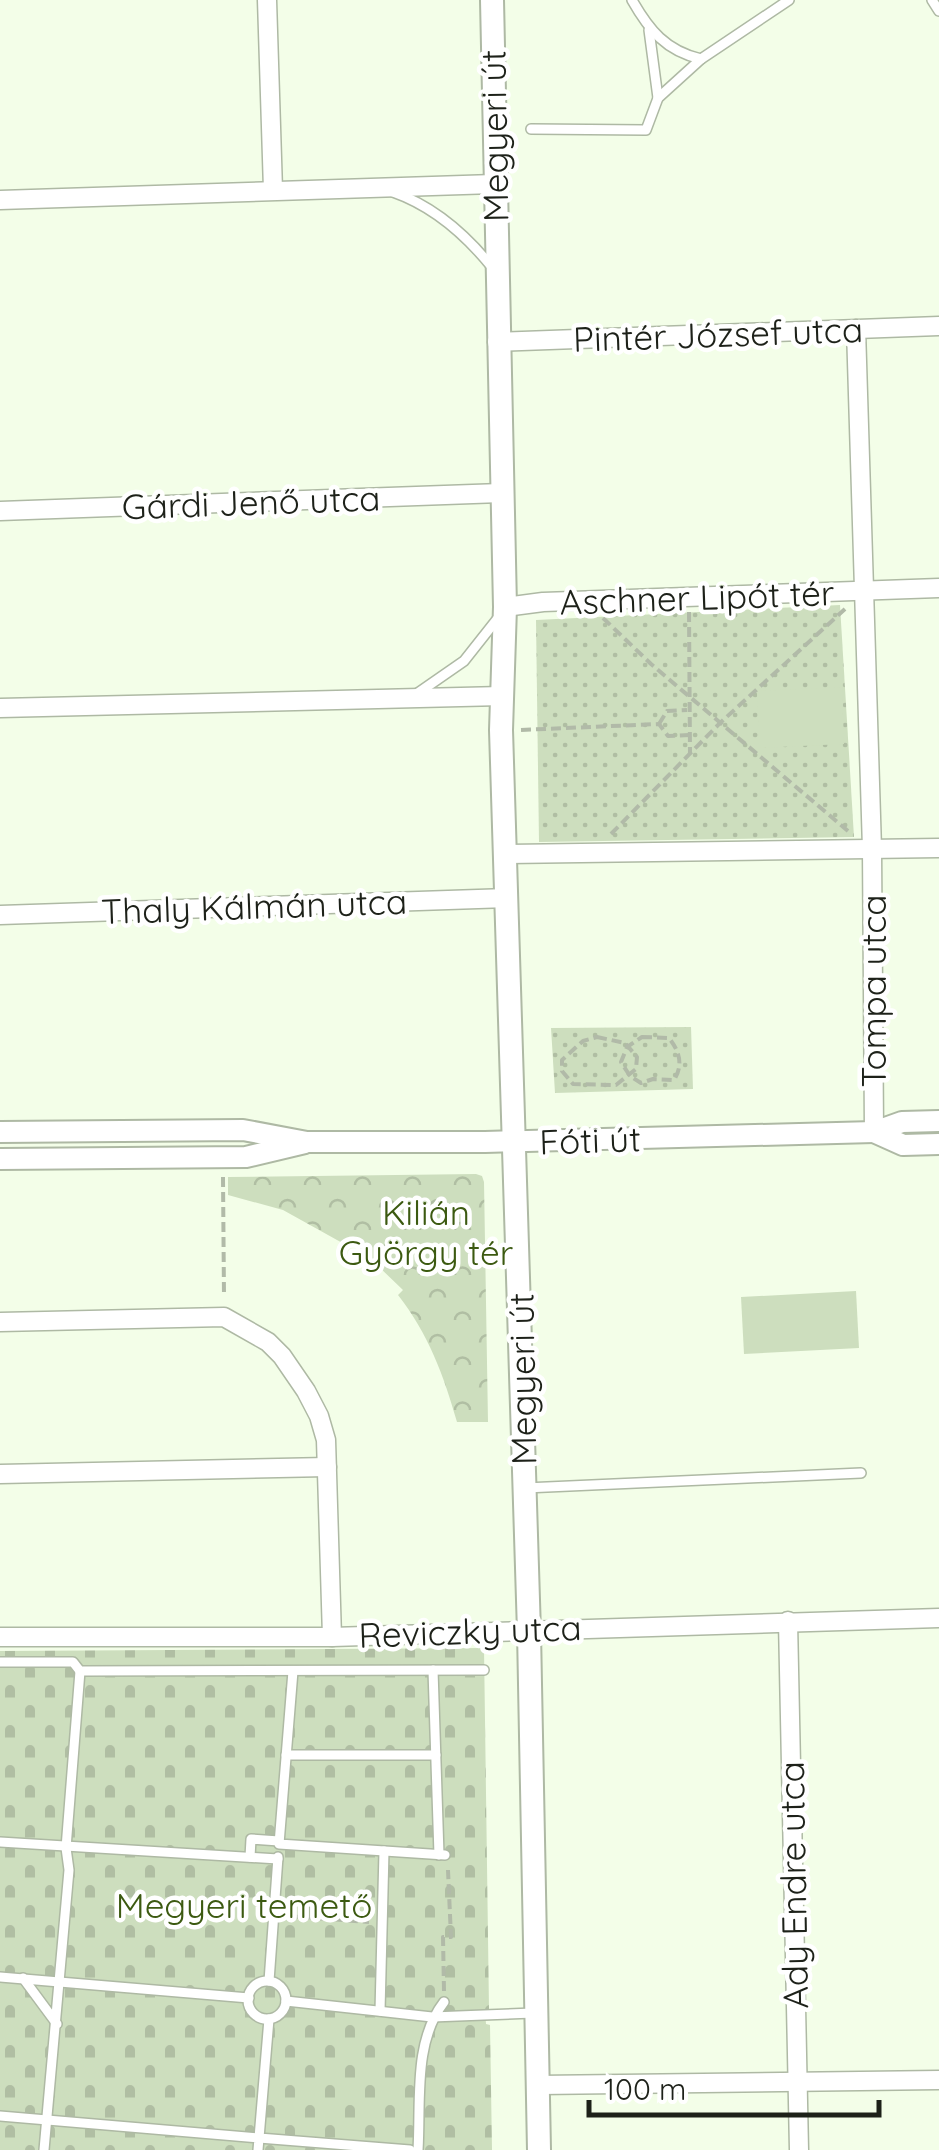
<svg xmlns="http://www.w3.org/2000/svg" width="939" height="2150" viewBox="0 0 939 2150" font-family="Quicksand,sans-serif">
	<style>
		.grass { fill: url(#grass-dots) }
		.forest { fill: url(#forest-crowns) }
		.cemetery { fill: url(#cemetery-stones) }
		.garden { fill: #cddebe }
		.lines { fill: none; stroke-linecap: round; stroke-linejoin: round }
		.service-casing { stroke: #aeb9a4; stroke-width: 12 }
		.minor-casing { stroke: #aeb9a4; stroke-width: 21 }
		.tertiary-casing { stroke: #aeb9a4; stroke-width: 24 }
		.secondary-casing { stroke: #aeb9a4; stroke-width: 26 }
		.path { stroke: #b1baa8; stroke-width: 4; stroke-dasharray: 10 5; stroke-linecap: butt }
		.service { stroke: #fff; stroke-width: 9 }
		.minor { stroke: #fff; stroke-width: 18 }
		.tertiary { stroke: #fff; stroke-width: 20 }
		.secondary { stroke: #fff; stroke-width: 22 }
		.labels { text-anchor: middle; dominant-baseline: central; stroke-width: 9; stroke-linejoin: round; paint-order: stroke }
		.street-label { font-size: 35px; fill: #1d2119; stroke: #fff }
		.park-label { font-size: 35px; fill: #3c5a11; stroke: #fff }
	</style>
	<defs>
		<pattern id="grass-dots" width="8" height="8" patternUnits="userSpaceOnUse" patternTransform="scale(2.5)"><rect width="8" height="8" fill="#cddebe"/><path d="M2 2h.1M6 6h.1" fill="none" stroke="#b0bea3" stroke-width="1.8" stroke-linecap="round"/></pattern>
		<pattern id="forest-crowns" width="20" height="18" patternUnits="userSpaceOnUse" patternTransform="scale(2.5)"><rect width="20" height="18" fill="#cddebe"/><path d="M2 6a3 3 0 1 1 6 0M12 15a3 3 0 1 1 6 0" fill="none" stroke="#b0bea3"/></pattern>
		<pattern id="cemetery-stones" width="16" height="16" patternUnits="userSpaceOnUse" patternTransform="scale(2.5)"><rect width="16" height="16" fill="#cddebe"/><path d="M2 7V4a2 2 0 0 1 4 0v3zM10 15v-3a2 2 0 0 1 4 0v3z" fill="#b0bea3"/></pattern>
	</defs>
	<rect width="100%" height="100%" fill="#f3fee8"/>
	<g class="grass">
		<polygon points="840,605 854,837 539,842 536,620"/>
		<polygon points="691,1027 693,1089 555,1093 551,1028"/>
	</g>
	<path class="forest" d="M476 1174 482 1176 484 1182 488 1422H457C444 1376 428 1333 398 1295L403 1290 352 1241 346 1245 283 1210 228 1195V1177Z"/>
	<polygon class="cemetery" points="484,1648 489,2009 485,2010 486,2024 490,2025 492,2150 0,2150 0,1651"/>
	<g class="garden">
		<polygon points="842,687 844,744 759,748 757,691"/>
		<polygon points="856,1291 859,1348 744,1354 741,1297"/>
	</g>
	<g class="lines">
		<defs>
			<g id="service">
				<path d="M632 0C649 30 666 51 701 59L789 0"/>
				<polyline points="932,0 939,11"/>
				<polyline points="649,30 658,98"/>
				<polyline points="531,129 646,130 658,98 701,59"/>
				<path d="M393 192C433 206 465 234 491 266"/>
				<polyline points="415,695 464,661 498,618"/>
				<polyline points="525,1488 861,1473"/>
				<polyline points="0,1662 73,1662 80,1671 484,1670"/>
				<polyline points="433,1670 439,1855"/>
				<polyline points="293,1671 279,1844 445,1855"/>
				<polyline points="286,1755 436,1755"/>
				<polyline points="0,1842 278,1859"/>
				<polyline points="250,1857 251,1839 279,1841"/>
				<polyline points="0,1977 249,1998"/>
				<polyline points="23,1978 57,2024"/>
				<polyline points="269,1981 278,1857"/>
				<circle cx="267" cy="2000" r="19"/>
				<polyline points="286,2001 432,2017 533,2013"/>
				<polyline points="380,2011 384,1851"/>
				<polyline points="269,2019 259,2138 410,2150"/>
				<polyline points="0,2116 259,2138 258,2150"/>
				<polyline points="44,2150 69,1870 66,1848 80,1671"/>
				<path d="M418 2150C421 2101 413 2042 444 2002"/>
			</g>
			<g id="minor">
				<polyline points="267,0 273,190"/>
				<polyline points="0,200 494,184"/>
				<polyline points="856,329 872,849 874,1132"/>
				<polyline points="497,342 939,326"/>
				<polyline points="0,511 501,493"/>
				<polyline points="505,607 543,602 939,588"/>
				<polyline points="0,708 502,696"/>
				<polyline points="506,854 939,848"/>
				<polyline points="0,915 508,898"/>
				<polyline points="0,1322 224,1317 268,1342 282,1356 306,1391 319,1416 326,1440 332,1637"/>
				<polyline points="0,1474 327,1467"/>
				<polyline points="788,1621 799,2150"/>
				<polyline points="0,1637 332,1637 939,1618"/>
				<polyline points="539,2085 939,2080"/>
			</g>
			<g id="tertiary">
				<polyline points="0,1132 243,1130 307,1142 485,1142 874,1132 902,1122 939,1121"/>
				<polyline points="874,1132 903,1145 939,1144"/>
				<polyline points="0,1159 246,1157 305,1143"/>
			</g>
			<polyline id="secondary" points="492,0 505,607 501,730 529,1632 539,2150"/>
		</defs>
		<use href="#service" class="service-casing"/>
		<use href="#minor" class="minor-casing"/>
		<use href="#tertiary" class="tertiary-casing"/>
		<use href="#secondary" class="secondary-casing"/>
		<g class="path">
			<polyline points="689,612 690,753"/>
			<polyline points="603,618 651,664 848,831"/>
			<polyline points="659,724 667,711 687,710"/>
			<polyline points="521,730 659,724 668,736 689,735"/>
			<polyline points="611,834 720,723 845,609"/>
			<polygon points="597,1037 625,1043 637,1057 636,1069 616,1085 573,1084 562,1071 562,1060 583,1041"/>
			<path d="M642 1037 669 1038C679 1051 684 1064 674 1080L653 1079 641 1083 630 1076 621 1062 627 1047Z"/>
			<polyline points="223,1177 224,1297"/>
			<polyline points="288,1916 369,1922"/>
			<polyline points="444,1991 443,1937 451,1937 448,1870"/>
		</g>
		<use href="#service" class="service"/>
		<use href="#minor" class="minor"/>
		<use href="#tertiary" class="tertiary"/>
		<use href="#secondary" class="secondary"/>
	</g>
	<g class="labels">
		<g class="street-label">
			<text transform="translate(494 136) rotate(-91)">Megyeri út</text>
			<text transform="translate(718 334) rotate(-2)">Pintér József utca</text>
			<text transform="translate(251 502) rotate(-2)">Gárdi Jenő utca</text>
			<text transform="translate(697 597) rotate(-2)">Aschner Lipót tér</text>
			<text transform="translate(254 906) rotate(-2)">Thaly Kálmán utca</text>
			<text transform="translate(873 991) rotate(-90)">Tompa utca</text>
			<text transform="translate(590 1140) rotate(-2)">Fóti út</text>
			<text transform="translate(522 1379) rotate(-91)">Megyeri út</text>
			<text transform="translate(470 1631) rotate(-2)">Reviczky utca</text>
			<text transform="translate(793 1885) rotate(-91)">Ady Endre utca</text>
		</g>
		<g class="park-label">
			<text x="426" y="1212">Kilián<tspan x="426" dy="40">György tér</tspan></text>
			<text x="244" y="1905">Megyeri temető</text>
		</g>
	</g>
	<path d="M589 2100v15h290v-15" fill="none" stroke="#1d2119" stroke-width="5"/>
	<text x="604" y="2100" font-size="30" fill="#1d2119" stroke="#ffffff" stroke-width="8" paint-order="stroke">100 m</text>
</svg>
